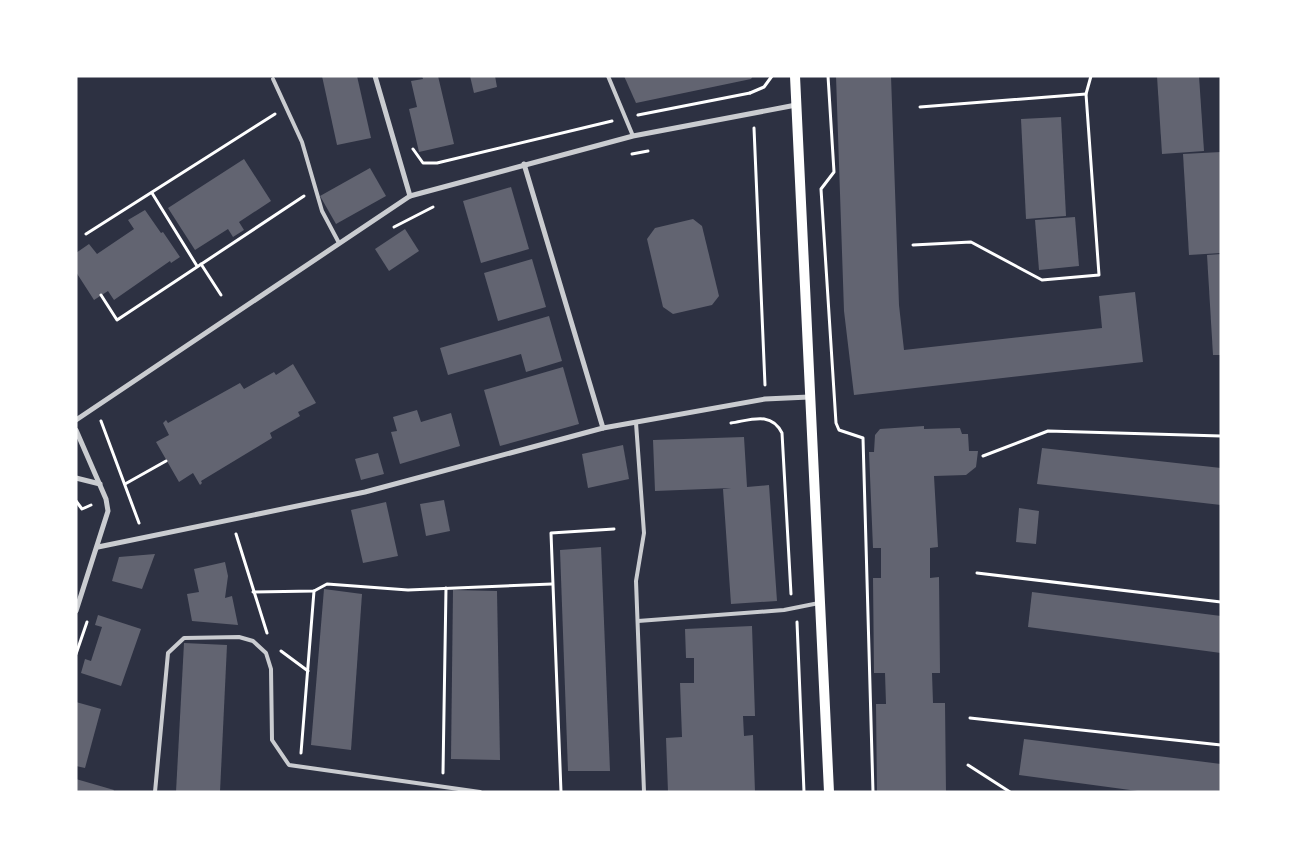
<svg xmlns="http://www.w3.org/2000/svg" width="1297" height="868" viewBox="0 0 1297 868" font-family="'Times New Roman',serif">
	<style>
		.building { fill: #626471 }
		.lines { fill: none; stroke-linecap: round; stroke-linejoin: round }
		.path { stroke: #fff; stroke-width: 3 }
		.service { stroke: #caccd0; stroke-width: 4 }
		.minor { stroke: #caccd0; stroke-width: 5 }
		.secondary { stroke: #fff; stroke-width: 10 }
	</style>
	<rect width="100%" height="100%" fill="#2d3142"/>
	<g class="building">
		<polygon points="322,76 357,76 371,138 337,145"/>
		<polygon points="422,76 438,76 454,144 419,152 409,109 417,107 411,81 423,79"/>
		<polygon points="470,76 495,76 497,87 474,93"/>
		<polygon points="624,76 753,76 751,79 636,103"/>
		<polygon points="836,76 891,76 899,305 904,350 1102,328 1099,296 1135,292 1143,362 854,395 844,311"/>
		<polygon points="1157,76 1199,76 1204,151 1162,154"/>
		<polygon points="1061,117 1066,216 1026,219 1021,119"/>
		<polygon points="1221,152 1221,253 1189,255 1183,154"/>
		<polygon points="244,159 271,201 239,222 244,230 233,237 228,229 195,250 168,208"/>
		<polygon points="370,168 386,196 336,224 320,196"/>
		<polygon points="511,187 529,249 481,263 463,201"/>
		<polygon points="145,210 161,233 163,232 180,257 171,263 170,261 114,300 108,291 94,300 76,272 76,253 89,244 97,254 134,229 128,220"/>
		<polygon points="1075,217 1079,266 1039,270 1035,220"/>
		<polygon points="693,219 702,226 719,296 712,305 673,314 663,307 647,239 655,228"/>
		<polygon points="405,229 419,251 389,271 375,249"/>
		<polygon points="1221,254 1221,355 1213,355 1207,255"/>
		<polygon points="532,259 546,307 498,321 484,273"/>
		<polygon points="549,316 562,361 526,372 521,354 448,375 440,348"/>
		<polygon points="293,364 316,403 298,412 300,416 270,433 272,438 201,481 202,483 200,485 193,473 179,482 156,442 169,435 163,423 166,420 168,423 240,383 244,389 274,372 276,375"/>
		<polygon points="563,367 579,424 500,446 484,390"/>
		<polygon points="417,410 421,422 451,413 460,446 400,464 391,432 397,431 393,417"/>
		<polygon points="924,426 924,429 960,428 962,434 968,434 969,451 978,451 976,467 966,475 934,476 938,547 930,548 930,578 939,577 940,673 932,673 933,703 945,703 946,792 877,792 876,704 886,704 885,673 874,673 873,578 881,578 881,548 873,548 869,452 874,452 875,435 880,429"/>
		<polygon points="744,437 747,487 769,485 777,601 731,604 723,489 731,488 655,491 653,440"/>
		<polygon points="623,445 629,479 588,488 582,454"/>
		<polygon points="1042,448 1221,468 1221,505 1037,484"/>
		<polygon points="378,453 384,474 361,480 355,459"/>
		<polygon points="444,500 450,531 426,536 420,504"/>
		<polygon points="386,502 398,556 363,563 351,510"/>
		<polygon points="1019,508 1039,511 1036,544 1016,542"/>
		<polygon points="601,547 610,771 568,771 560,550"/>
		<polygon points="155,554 142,589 112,581 119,557"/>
		<polygon points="225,562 228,576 225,598 232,596 238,625 192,621 187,594 199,592 194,569"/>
		<polygon points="324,589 362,594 351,750 311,745"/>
		<polygon points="453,590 497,591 500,760 451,759"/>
		<polygon points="1032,592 1221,616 1221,653 1028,627"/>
		<polygon points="98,615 141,629 121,686 81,673 85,659 91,661 102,627 95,625"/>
		<polygon points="752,626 755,716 743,716 744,736 753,735 755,792 668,792 666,738 682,737 680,683 694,683 694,658 686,658 685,629"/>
		<polygon points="184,643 227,645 220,792 176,792"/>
		<polygon points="76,702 101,709 85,768 76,766"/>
		<polygon points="1024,739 1221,764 1221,792 1145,792 1019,775"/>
		<polygon points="76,779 114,790 113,792 76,792"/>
	</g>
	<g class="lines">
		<g class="path">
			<polyline points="828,76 834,172 821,189 836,423 839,430 863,438 873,792"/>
			<polyline points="750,93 764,87 772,76"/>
			<polyline points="920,107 1086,94"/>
			<polyline points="638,115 750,93"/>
			<polyline points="754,128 765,385"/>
			<polyline points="413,149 423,163 437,163 612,121"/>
			<polyline points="632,154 648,151"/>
			<polyline points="152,193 197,266"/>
			<polyline points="394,227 433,207"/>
			<polyline points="86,234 275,114"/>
			<polyline points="913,245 971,242 1042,280 1099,275 1086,94 1091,76"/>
			<polyline points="201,264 221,295"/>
			<polyline points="101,295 117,320 304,196"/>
			<polyline points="101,421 139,523"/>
			<path d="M731 423C751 420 771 411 782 433L791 594"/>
			<polyline points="983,456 1048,431 1221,436"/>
			<polyline points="125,484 166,461"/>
			<polyline points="76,501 82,509 91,505"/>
			<polyline points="236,534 267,633"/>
			<polyline points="977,573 1221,602"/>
			<polyline points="253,592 314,591 327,584 408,590 552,584"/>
			<polyline points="797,622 804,792"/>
			<polyline points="281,651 308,671"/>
			<polyline points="76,654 87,622"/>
			<polyline points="970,718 1221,745"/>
			<polyline points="301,753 314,591"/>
			<polyline points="968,765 1010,792"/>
			<polyline points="443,773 446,588"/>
			<polyline points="561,792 551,533 614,529"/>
		</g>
		<g class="service">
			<polyline points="608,76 633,136"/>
			<polyline points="273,79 302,142 322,211 339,243"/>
			<polyline points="636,423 644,533 636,581 644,792"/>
			<polyline points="638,621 784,610 819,603"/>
			<polyline points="155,792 168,653 184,638 239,637 253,641 266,653 271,669 272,740 289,765 480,792"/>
		</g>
		<g class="minor">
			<polyline points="375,76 410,196"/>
			<polyline points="524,164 603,428 765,399 809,397"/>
			<polyline points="76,420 410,196 633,136 796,105"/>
			<polyline points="76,430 106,499 108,511 76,611"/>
			<polyline points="76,478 100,484"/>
			<polyline points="98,547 365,492 603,428"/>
		</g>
		<polyline class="secondary" points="795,76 829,792"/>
	</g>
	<rect width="1297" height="868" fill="none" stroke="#ffffff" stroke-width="155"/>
</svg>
